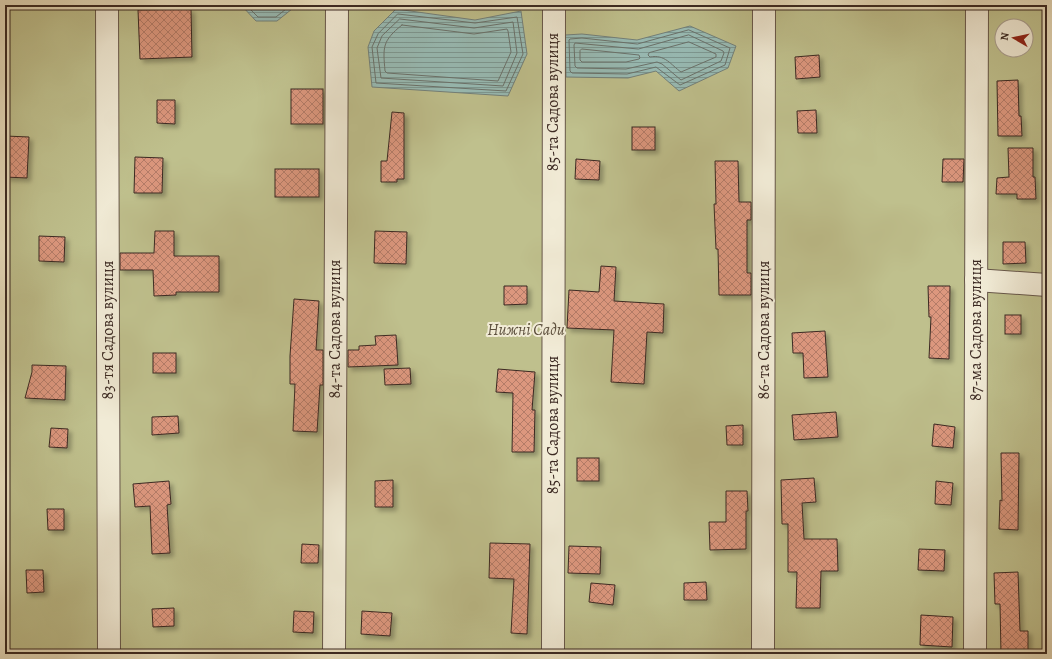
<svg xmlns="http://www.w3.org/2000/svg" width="1052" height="659" viewBox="0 0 1052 659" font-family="Alegreya,serif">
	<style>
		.green { fill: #bfc08d; stroke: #7d7458; fill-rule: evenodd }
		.water { fill: url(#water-rules); stroke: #73817b }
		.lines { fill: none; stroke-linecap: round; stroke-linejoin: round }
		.shore { stroke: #6a726c; stroke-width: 1 }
		.building { fill: url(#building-cross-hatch); stroke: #3b2922; filter: url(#shadow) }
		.minor-casing { stroke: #67574a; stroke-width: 24 }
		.minor { stroke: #f1ebd6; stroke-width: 22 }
		.labels { text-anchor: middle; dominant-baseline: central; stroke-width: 4; stroke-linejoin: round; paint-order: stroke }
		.street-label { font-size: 16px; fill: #3b2922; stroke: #f1ebd6 }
		.park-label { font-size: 16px; font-style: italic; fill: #5c4f3d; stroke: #f1ebd6 }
	</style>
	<defs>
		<pattern id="water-rules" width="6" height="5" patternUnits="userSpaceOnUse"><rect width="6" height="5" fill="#98bcb6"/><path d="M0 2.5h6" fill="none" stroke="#7d9994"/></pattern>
		<pattern id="building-cross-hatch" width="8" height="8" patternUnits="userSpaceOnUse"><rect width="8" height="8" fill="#dc977e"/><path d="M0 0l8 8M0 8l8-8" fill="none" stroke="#b47b67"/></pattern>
		<filter id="shadow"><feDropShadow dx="3.5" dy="3.5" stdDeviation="2" flood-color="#0004"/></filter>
	</defs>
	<rect width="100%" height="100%" fill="#eae0c0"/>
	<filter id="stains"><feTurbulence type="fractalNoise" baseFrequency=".005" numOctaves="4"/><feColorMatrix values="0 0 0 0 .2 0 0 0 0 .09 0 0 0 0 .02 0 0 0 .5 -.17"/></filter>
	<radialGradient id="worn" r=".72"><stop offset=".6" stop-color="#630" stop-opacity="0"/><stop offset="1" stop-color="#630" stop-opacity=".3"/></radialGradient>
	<path class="green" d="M5 5H1047V654H5ZM1002 26H1026V50H1002Z"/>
	<g class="water">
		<polygon points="241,5 297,5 277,21 256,21"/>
		<polygon points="396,9 475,20 521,11 527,54 508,96 372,87 368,47 374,31"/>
		<polygon points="690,26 736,46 728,68 679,91 656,71 628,78 566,77 565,35 582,34 637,40"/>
	</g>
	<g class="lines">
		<g class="shore">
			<polyline points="246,5 258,17 276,17 291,5"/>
			<polygon points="398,14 475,23 517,17 523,54 506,91 376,83 372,47 378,34"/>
			<polygon points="400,19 474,28 513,22 517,53 503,86 381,78 377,48 382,36"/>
			<path d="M402 25 474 34 507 29 508 31 511 52 498 81 387 73 385 71C383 47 382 41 402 25Z"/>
			<polygon points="689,30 730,48 725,65 680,85 656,67 627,74 572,73 570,71 569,40 570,39 582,38 637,44"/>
			<polygon points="689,35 723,51 724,53 721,61 681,80 662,64 657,62 626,69 577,68 575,66 574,45 575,43 638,49"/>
			<path d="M689 42 716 54V57L681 72C671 65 665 54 650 57L648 55 649 53Z"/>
			<polygon points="582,49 639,55 640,58 639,59 626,62 582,62 580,60 580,51"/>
		</g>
	</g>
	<g class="building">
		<polygon points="191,9 192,57 140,59 138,10"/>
		<polygon points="819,55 820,77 796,79 795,57"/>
		<polygon points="1018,80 1019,116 1021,116 1022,136 998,136 997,81"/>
		<rect x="291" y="89" width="32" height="35"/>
		<polygon points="157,100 175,100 175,124 157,123"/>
		<polygon points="816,110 817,133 798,133 797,111"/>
		<polygon points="392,112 404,113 404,179 397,179 397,182 381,182 381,161 387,161"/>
		<rect x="632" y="127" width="23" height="23"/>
		<polygon points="5,136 29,137 27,178 5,177"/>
		<polygon points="1008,148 1033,148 1033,177 1035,177 1036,199 1017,199 1017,194 996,194 997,178 1009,177"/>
		<polygon points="135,157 163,158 162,193 134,193"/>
		<polygon points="576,159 600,161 599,180 575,179"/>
		<polygon points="943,159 964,159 963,182 942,182"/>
		<polygon points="715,161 738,161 739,202 751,202 751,220 747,220 747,273 751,273 751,295 719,295 718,249 716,249 714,204 716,204"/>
		<rect x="275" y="169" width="44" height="28"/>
		<polygon points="155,231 174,231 174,256 219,256 219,292 176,292 176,295 154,296 153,270 120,270 120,253 154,253"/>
		<polygon points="375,231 407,232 406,264 374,263"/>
		<polygon points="39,236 65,237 64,262 39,261"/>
		<polygon points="1003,242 1025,242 1026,263 1003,264"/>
		<polygon points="601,266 616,267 614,301 664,304 663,333 647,332 644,384 611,382 614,330 567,328 569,290 599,292"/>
		<polygon points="504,286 527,286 527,304 504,305"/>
		<polygon points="928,286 950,286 949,359 929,358 931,317 929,317"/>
		<polygon points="294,299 319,301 316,350 323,350 323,385 320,385 317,432 293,431 295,384 290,384 290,356"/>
		<rect x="1005" y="315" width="16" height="19"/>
		<polygon points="825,331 828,377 804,378 803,353 793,353 792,333"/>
		<polygon points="396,335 398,365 348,367 348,350 359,350 359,346 376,345 375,336"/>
		<rect x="153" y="353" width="23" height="20"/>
		<polygon points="32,365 66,366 65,400 25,398 32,372"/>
		<polygon points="410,368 411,384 385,385 384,369"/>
		<polygon points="498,369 535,372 532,410 535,410 534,452 512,452 513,393 496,392"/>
		<polygon points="836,412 838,437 794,440 792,415"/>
		<polygon points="178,416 179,433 152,435 152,417"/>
		<polygon points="934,424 955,427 953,448 932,446"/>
		<polygon points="743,425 743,445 727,445 726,426"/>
		<polygon points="51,428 68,429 67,448 49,447"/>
		<polygon points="1001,453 1019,453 1018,530 999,529 1000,500 1002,501"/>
		<rect x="577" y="458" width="22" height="23"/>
		<polygon points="814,478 816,502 802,503 804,539 837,539 838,571 821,571 820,608 796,608 797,572 788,572 788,524 782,524 781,480"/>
		<polygon points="393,480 393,507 375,507 375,481"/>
		<polygon points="169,481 171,504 167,505 170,553 152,554 150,506 135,507 133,484"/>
		<polygon points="936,481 953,483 951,505 935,504"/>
		<polygon points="726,491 747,491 748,511 746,511 746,549 710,550 709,522 726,522"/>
		<polygon points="47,509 64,509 64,530 48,530"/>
		<polygon points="490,543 530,544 527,634 511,633 514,579 489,578"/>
		<polygon points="302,544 319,545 318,563 301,563"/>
		<polygon points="569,546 601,547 600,574 568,573"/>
		<polygon points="919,549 945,550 944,571 918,570"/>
		<polygon points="26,570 43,570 44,592 27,593"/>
		<polygon points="1018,572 1020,631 1028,631 1028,654 1001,654 1000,604 995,604 994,573"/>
		<polygon points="706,582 707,600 684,600 684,583"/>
		<polygon points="591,583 615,585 613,605 589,602"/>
		<polygon points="174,608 174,626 153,627 152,609"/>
		<polygon points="294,611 314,612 313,633 293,632"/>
		<polygon points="362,611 392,613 390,636 361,634"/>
		<polygon points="921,615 953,617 952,647 920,645"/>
	</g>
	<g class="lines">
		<defs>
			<g id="minor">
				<polyline points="107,5 109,654"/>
				<polyline points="976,280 1047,285"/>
				<polyline points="334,654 337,5"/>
				<polyline points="553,654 554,5"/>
				<polyline points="763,654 764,5"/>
				<polyline points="975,654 977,5"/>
			</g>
		</defs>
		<use href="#minor" class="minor-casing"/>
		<use href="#minor" class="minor"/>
	</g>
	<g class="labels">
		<g class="street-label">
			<text transform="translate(553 102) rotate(-90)">85-та Садова вулиця</text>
			<text transform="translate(335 329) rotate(-90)">84-та Садова вулиця</text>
			<text transform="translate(108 330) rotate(-90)">83-тя Садова вулиця</text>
			<text transform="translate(764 330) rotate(-90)">86-та Садова вулиця</text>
			<text transform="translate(976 330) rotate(-90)">87-ма Садова вулиця</text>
			<text transform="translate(553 425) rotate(-90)">85-та Садова вулиця</text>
		</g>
		<g class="park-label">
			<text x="526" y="330">Нижні Сади</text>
		</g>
	</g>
	<rect width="1052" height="659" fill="none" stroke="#eae0c0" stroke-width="20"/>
	<rect x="6" y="6" width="1040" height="647" fill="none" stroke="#3b2922" stroke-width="2"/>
	<rect x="10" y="10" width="1032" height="639" fill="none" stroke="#3b2922"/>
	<g transform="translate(1014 38) rotate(279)"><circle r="19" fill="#f1ebd6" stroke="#a89d8e"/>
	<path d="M0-3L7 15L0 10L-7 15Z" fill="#8f2418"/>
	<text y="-6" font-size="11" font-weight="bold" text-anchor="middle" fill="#3b2922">N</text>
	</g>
	<rect width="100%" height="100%" filter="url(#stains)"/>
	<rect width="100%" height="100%" fill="url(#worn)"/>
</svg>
